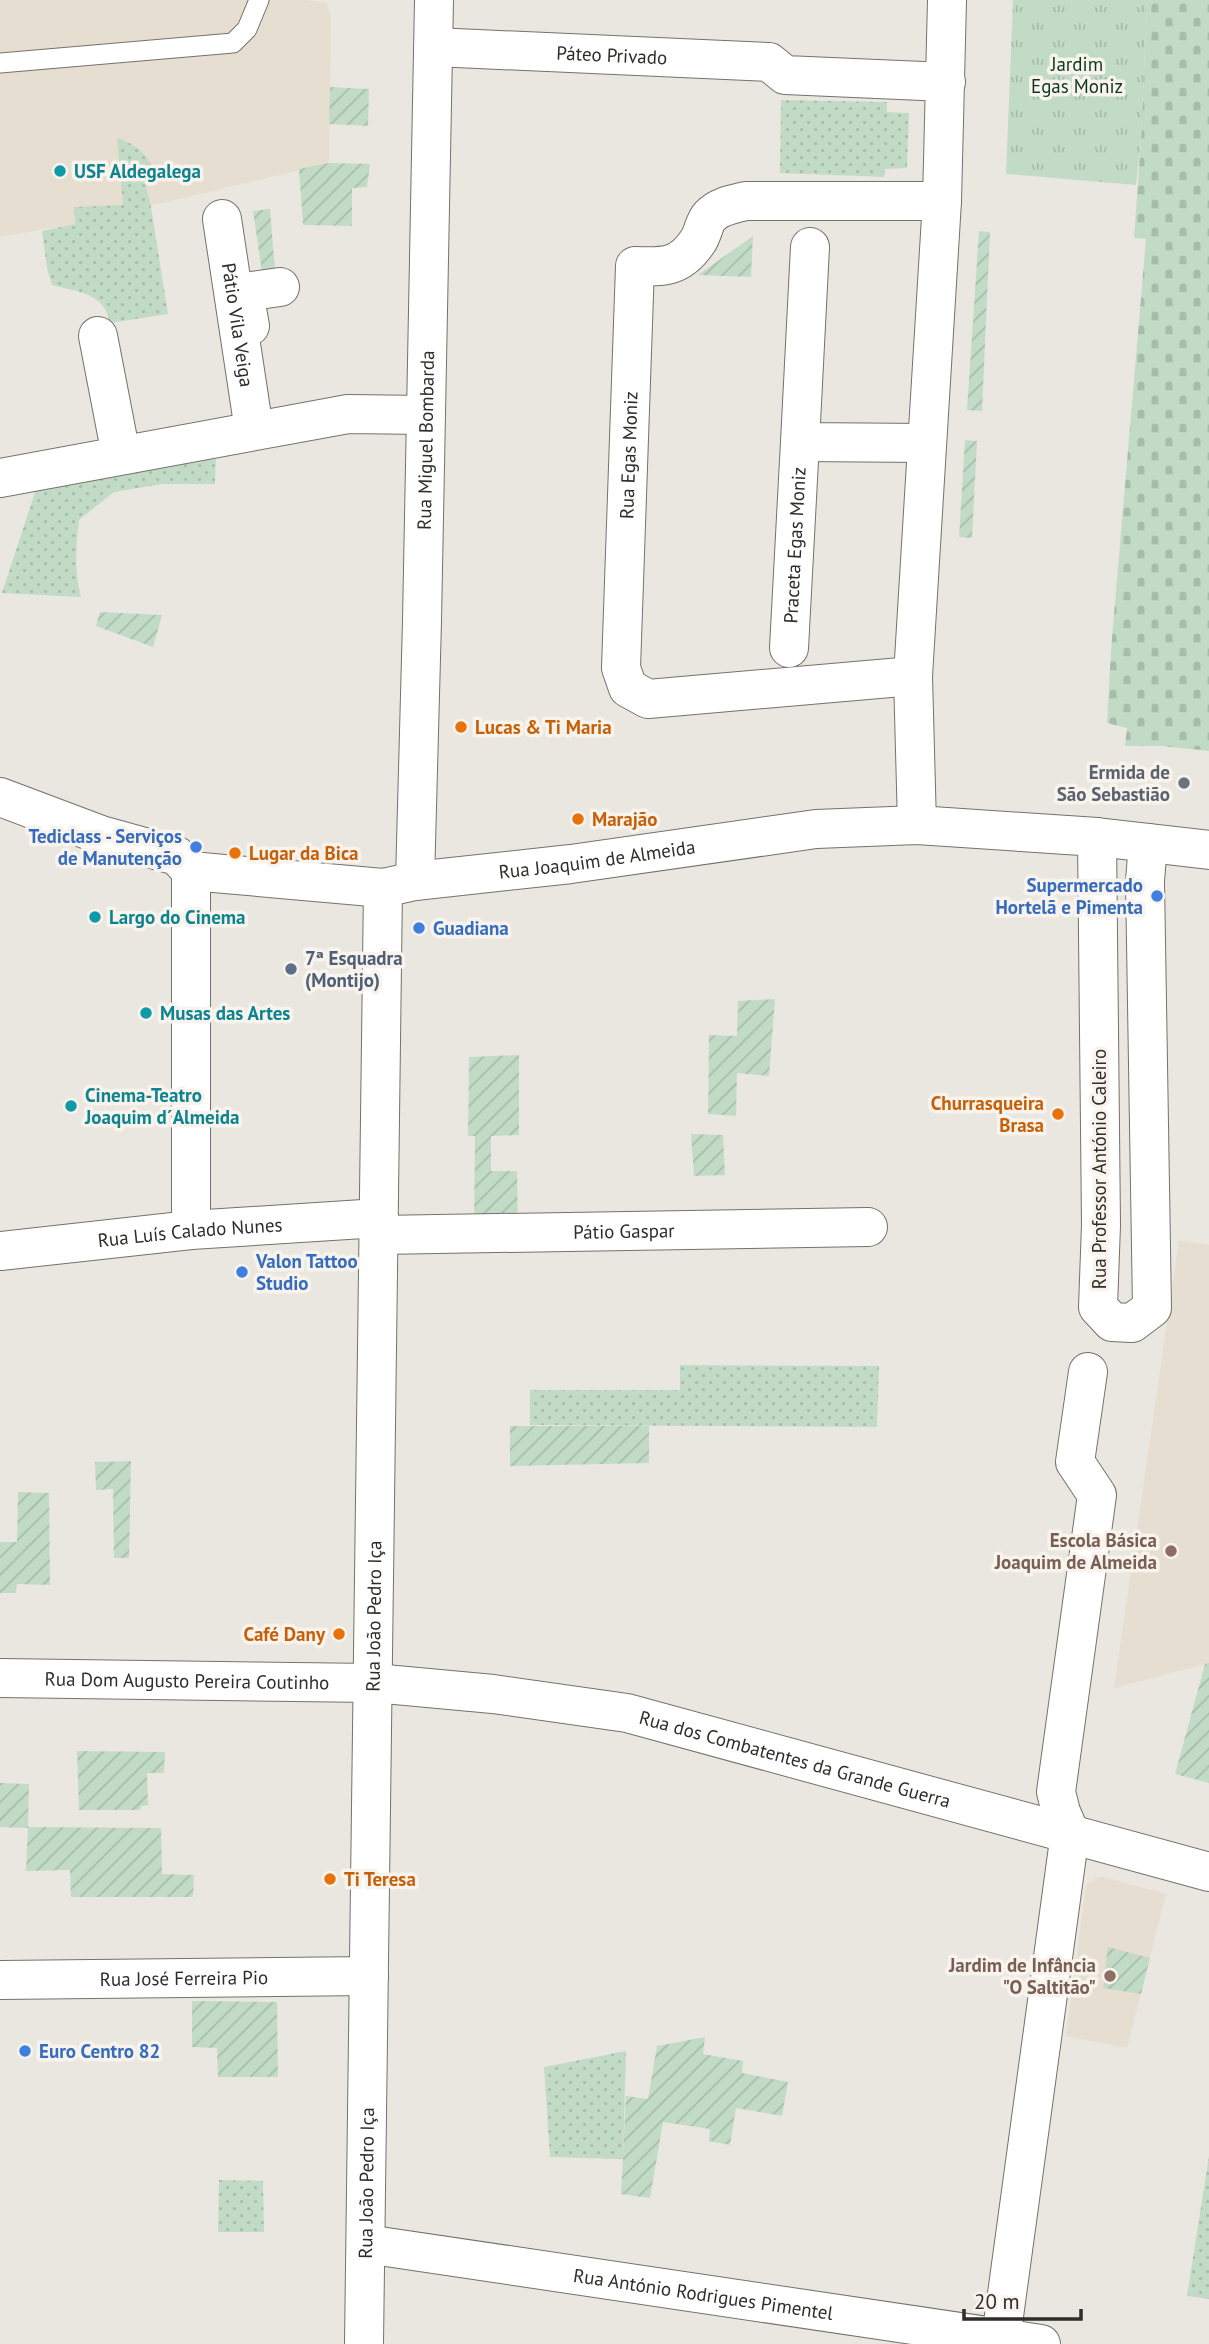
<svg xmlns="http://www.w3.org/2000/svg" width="1209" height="2344" viewBox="0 0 1209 2344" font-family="'PT Sans',sans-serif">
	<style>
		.built { fill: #e6ded0 }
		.grass { fill: url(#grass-dots) }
		.cemetery { fill: url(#cemetery-stones) }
		.park { fill: url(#park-tufts) }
		.garden { fill: url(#garden-furrows) }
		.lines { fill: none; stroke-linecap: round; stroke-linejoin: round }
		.lane-casing { stroke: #75716b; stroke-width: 21 }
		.street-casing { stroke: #75716b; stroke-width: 40 }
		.lane { stroke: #fff; stroke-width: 19 }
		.street { stroke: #fff; stroke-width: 38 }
		.culture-dot { fill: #0f9aa8; stroke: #f8f4ed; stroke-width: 2.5 }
		.food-dot { fill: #e8710a; stroke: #f8f4ed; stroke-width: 2.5 }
		.worship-dot { fill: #6b7280; stroke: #f8f4ed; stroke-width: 2.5 }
		.shop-dot { fill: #3f7fe0; stroke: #f8f4ed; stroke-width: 2.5 }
		.service-dot { fill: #5c6f8a; stroke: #f8f4ed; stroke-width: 2.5 }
		.education-dot { fill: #8d6e63; stroke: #f8f4ed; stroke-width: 2.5 }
		.labels { text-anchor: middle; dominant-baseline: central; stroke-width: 7; stroke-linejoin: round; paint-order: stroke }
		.street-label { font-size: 19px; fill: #2e2d2a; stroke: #f8f4ed }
		.park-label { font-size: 19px; fill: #0a371b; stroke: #f8f4ed }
		.culture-label { font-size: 19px; font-weight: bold; fill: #0d838f; stroke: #f8f4ed; text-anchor: start }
		.food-label { font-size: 19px; font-weight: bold; fill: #c56008; stroke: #f8f4ed; text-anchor: start }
		.worship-label { font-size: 19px; font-weight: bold; fill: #5b616d; stroke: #f8f4ed; text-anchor: end }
		.shop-label { font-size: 19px; font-weight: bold; fill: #366cbe; stroke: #f8f4ed; text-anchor: start }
		.service-label { font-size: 19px; font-weight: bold; fill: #4e5e75; stroke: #f8f4ed; text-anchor: start }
		.education-label { font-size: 19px; font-weight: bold; fill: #785e54; stroke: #f8f4ed; text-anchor: end }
	</style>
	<defs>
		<pattern id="grass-dots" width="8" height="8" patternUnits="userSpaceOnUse" patternTransform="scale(1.75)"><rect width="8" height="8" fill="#c2dbc7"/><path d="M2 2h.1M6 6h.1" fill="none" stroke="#a7bcab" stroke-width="1.8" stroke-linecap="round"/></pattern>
		<pattern id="cemetery-stones" width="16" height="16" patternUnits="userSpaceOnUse" patternTransform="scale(1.75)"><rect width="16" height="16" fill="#c2dbc7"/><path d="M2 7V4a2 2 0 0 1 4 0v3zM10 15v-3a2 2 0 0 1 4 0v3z" fill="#a7bcab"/></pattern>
		<pattern id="park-tufts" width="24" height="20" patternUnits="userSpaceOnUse" patternTransform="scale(1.75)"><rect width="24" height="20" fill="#c2dbc7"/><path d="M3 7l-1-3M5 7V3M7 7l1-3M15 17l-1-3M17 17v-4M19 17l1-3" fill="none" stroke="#a7bcab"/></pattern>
		<pattern id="garden-furrows" width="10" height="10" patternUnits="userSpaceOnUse" patternTransform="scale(1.75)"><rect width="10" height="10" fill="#c2dbc7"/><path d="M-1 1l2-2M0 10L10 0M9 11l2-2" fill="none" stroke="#a7bcab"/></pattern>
	</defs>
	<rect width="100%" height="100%" fill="#eae7e0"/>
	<g class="built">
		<polygon points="0,0 303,0 326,2 331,16 329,163 75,224 0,237"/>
		<polygon points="1179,1241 1209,1245 1209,1663 1114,1688"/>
		<polygon points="1100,1876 1166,1894 1127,2048 1066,2036 1086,1885"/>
	</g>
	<g class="grass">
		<polygon points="781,100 887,102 887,112 909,113 907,168 885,169 884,177 780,173"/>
		<path d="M117 138C139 145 148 156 157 176L145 182 151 207 168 314 110 323C105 293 78 292 52 285L47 268 42 231 75 224 74 207 123 205Z"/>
		<path d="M216 448 215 484H162L114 492 79 520C76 546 74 571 81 597L2 593 39 480Z"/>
		<polygon points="680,1365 879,1366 877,1427 530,1425 530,1390 680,1390"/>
		<polygon points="626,2051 623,2159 550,2157 544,2067"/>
		<polygon points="1209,2156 1209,2299 1187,2296"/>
		<polygon points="219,2180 263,2181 264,2232 218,2232"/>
	</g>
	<polygon class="cemetery" points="1147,0 1209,0 1209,751 1162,746 1125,746 1127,728 1107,723 1111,650 1146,239 1134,238 1141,140"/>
	<polygon class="park" points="1013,0 1147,0 1141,140 1136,185 1006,174"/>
	<g class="garden">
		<polygon points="330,87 369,89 368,126 329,124"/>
		<polygon points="329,163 370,164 367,187 352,188 352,226 303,225 299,169"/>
		<polygon points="270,209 276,283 263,279 253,211"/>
		<polygon points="979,231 990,232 982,411 967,410"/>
		<polygon points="753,236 751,277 698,275"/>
		<polygon points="965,440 977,441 972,538 959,537"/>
		<polygon points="100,612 162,615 153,647 96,626"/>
		<polygon points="775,999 769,1076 737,1073 736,1116 708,1114 709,1035 737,1036 738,1001"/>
		<polygon points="519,1055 519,1135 491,1136 491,1171 517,1171 518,1223 474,1226 475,1136 468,1136 469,1057"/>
		<polygon points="691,1134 723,1135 725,1175 694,1176"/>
		<polygon points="510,1426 649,1426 649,1463 510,1466"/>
		<polygon points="131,1461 129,1558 114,1558 113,1489 96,1490 95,1462"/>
		<polygon points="18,1492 49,1493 50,1585 17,1584 16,1593 0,1593 0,1542 17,1542"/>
		<polygon points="1209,1663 1209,1783 1175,1774 1205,1664"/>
		<polygon points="77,1751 165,1752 164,1773 147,1773 148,1805 141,1806 140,1810 79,1810"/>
		<polygon points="0,1783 29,1784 28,1827 161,1828 162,1874 194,1875 193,1897 71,1897 70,1870 26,1871 28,1828 0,1827"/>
		<polygon points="1108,1947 1150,1958 1141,1994 1103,1988"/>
		<polygon points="192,2001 277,2002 278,2077 218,2077 217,2048 192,2047"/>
		<polygon points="705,2037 703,2054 743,2061 742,2073 788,2082 782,2116 736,2108 730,2145 709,2141 710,2129 663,2122 650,2198 621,2194 626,2096 648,2099 657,2046"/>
	</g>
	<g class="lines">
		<defs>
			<polyline id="lane" points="0,63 233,43 247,29 259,0"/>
			<g id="street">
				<path id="s1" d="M434 47 769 62 785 75 946 82"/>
				<path id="s2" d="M222 219 254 430"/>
				<polyline points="810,247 800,442 927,443"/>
				<polyline points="250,326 244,292 280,287"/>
				<polyline points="98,336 121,455"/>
				<polyline points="0,478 348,414 425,415"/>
				<path id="s3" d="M789 648 800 442"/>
				<path id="s4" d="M913 676 648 699 628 688 621 668 635 266C664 267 680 268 698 241 703 234 704 222 710 216 719 206 734 204 746 201H942"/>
				<path id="s5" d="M0 797 101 835 177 856 191 871 383 888 415 881 571 864 816 829 917 825 1097 837 1209 850"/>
				<polyline points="917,825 913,676 942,201 947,0"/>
				<polyline points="1097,837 1101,1225 1098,1307 1112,1322 1132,1323 1152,1308 1145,881 1148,843"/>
				<polyline points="191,871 191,1230"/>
				<path id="s6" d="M415 881 422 621 434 0"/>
				<path id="s7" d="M379 1235 868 1227"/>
				<path id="s8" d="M0 1251 191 1230 379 1218"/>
				<path id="s9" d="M0 1678 374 1683 493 1694 627 1713 1209 1872"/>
				<polyline points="1070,1833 1061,1812 1056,1792 1097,1495 1075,1462 1088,1372"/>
				<path id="s10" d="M0 1980 369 1976"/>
				<path id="s11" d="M366 2244 1041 2344"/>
				<polyline points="1001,2338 1070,1833"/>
				<path id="s12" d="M364 2344 383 888"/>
			</g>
		</defs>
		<use href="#lane" class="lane-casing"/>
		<use href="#street" class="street-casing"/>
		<use href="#lane" class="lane"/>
		<use href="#street" class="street"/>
	</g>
	<g class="culture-dot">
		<circle cx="60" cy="171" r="7"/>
		<circle cx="95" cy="917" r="7"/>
		<circle cx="146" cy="1013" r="7"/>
		<circle cx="71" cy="1106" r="7"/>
	</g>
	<g class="food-dot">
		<circle cx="461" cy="727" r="7"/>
		<circle cx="578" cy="819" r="7"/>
		<circle cx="235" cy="853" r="7"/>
		<circle cx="1058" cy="1114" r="7"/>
		<circle cx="339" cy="1634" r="7"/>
		<circle cx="330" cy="1879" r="7"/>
	</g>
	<circle class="worship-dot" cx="1184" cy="783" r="7"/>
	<g class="shop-dot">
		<circle cx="196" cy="847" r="7"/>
		<circle cx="1157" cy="896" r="7"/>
		<circle cx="419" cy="928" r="7"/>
		<circle cx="242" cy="1272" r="7"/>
		<circle cx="25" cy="2051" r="7"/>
	</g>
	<circle class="service-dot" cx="291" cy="969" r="7"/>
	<g class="education-dot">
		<circle cx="1171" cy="1551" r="7"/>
		<circle cx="1110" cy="1976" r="7"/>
	</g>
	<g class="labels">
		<g class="street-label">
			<text stroke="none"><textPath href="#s1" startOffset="178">Páteo Privado</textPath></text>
			<text stroke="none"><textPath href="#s2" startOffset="107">Pátio Vila Veiga</textPath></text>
			<text stroke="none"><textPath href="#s6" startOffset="441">Rua Miguel Bombarda</textPath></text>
			<text stroke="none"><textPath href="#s4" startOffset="523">Rua Egas Moniz</textPath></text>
			<text stroke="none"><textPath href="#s3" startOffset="103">Praceta Egas Moniz</textPath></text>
			<text stroke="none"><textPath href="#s5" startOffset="616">Rua Joaquim de Almeida</textPath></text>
			<text transform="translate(1099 1169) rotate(-90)">Rua Professor António Caleiro</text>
			<text stroke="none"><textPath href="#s7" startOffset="245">Pátio Gaspar</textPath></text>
			<text stroke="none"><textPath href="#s8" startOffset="191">Rua Luís Calado Nunes</textPath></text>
			<text stroke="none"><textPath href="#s12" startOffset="728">Rua João Pedro Iça</textPath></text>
			<text stroke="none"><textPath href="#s9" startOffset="187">Rua Dom Augusto Pereira Coutinho</textPath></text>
			<text stroke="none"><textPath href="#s9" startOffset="803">Rua dos Combatentes da Grande Guerra</textPath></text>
			<text stroke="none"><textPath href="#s10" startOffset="184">Rua José Ferreira Pio</textPath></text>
			<text stroke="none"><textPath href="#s12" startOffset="161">Rua João Pedro Iça</textPath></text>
			<text stroke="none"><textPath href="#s11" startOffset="341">Rua António Rodrigues Pimentel</textPath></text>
		</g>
		<g class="park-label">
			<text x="1077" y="64">Jardim<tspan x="1077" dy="22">Egas Moniz</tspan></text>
		</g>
		<g class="culture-label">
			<text x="74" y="171">USF Aldegalega</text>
			<text x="109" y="917">Largo do Cinema</text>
			<text x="160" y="1013">Musas das Artes</text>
			<text x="85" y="1095">Cinema-Teatro<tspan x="85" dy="22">Joaquim d´Almeida</tspan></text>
		</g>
		<g class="food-label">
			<text x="475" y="727">Lucas &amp; Ti Maria</text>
			<text x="592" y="819">Marajão</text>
			<text x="249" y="853">Lugar da Bica</text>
			<text x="1044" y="1103" text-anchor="end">Churrasqueira<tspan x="1044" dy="22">Brasa</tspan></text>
			<text x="325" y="1634" text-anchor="end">Café Dany</text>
			<text x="344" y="1879">Ti Teresa</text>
		</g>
		<g class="worship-label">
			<text x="1170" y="772">Ermida de<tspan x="1170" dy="22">São Sebastião</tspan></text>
		</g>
		<g class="shop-label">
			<text x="182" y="836" text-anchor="end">Tediclass - Serviços<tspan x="182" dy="22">de Manutenção</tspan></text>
			<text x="1143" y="885" text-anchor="end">Supermercado<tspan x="1143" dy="22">Hortelã e Pimenta</tspan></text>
			<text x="433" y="928">Guadiana</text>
			<text x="256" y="1261">Valon Tattoo<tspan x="256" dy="22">Studio</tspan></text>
			<text x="39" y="2051">Euro Centro 82</text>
		</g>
		<g class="service-label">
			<text x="305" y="958">7ª Esquadra<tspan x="305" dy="22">(Montijo)</tspan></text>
		</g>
		<g class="education-label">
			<text x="1157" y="1540">Escola Básica<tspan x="1157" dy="22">Joaquim de Almeida</tspan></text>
			<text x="1096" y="1965">Jardim de Infância<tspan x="1096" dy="22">"O Saltitão"</tspan></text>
		</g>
	</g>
	<path d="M964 2309v10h117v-10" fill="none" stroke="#2e2d2a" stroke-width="3.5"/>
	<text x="974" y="2309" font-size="21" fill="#2e2d2a" stroke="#f8f4ed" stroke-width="5" paint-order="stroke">20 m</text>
</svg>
